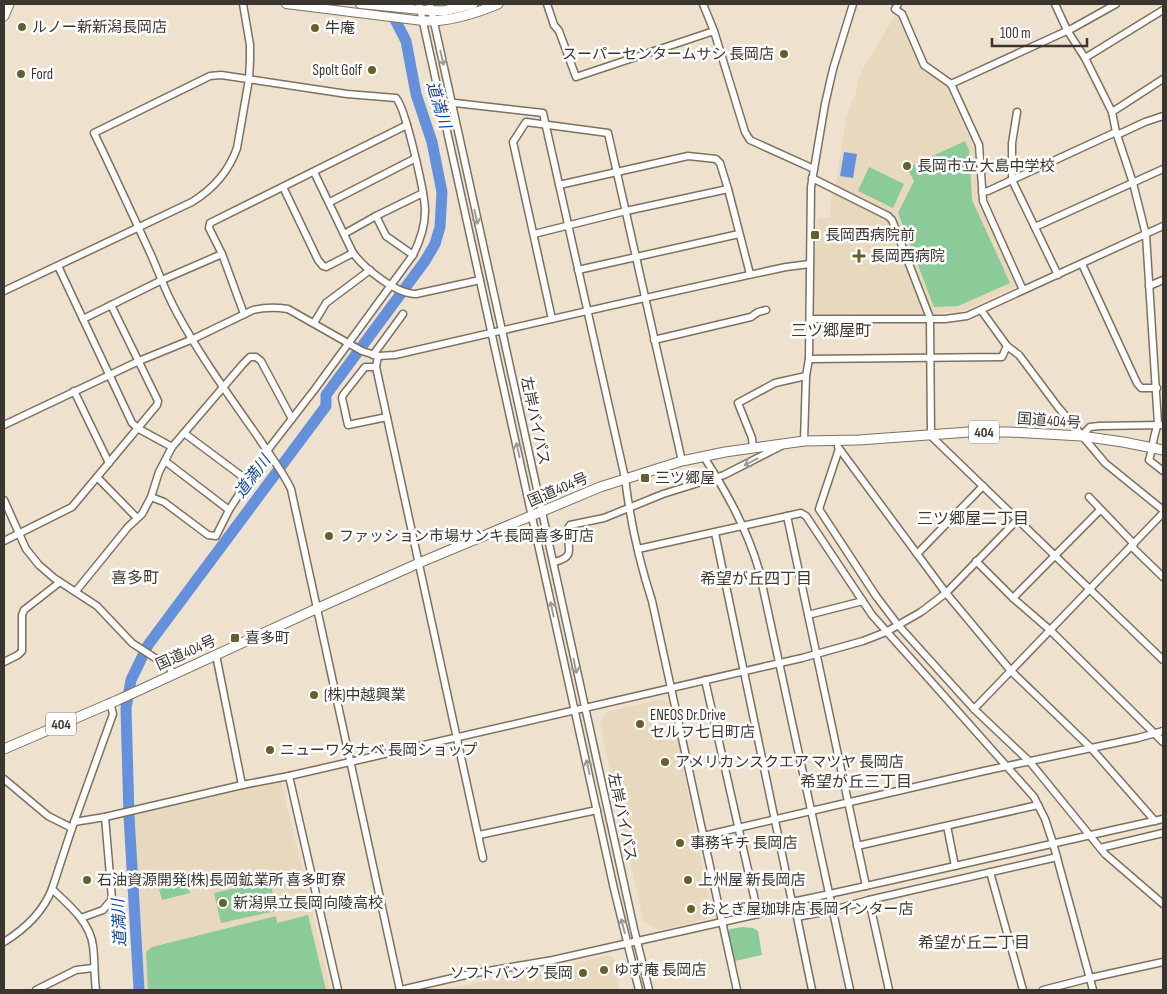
<svg xmlns="http://www.w3.org/2000/svg" width="1167" height="994" viewBox="0 0 1167 994" font-family="'Sofia Sans Condensed','Noto Sans JP',sans-serif">
	<style>
		.built { fill: #e8d8be }
		.green { fill: #8bca99 }
		.water { fill: #6590dc }
		.lines { fill: none; stroke-linecap: round; stroke-linejoin: round }
		.river { stroke: #6590dc; stroke-width: 11 }
		.minor-casing { stroke: #7c715f; stroke-width: 9 }
		.major-casing { stroke: #7c715f; stroke-width: 10 }
		.highway-casing { stroke: #7c715f; stroke-width: 11 }
		.minor { stroke: #fff; stroke-width: 6 }
		.major { stroke: #fff; stroke-width: 8 }
		.highway { stroke: #fff; stroke-width: 9 }
		.oneway { stroke: #9c9a96 }
		.poi-dot { fill: #64612d; stroke: #fff; stroke-width: 2 }
		.labels { text-anchor: middle; dominant-baseline: central; stroke-width: 5; stroke-linejoin: round; paint-order: stroke }
		.shield { fill: #fff; stroke: #75726d; stroke-width: 1 }
		.shield-label { font-size: 14px; font-weight: bold; fill: #3a352e }
		.poi-label { font-size: 15px; fill: #3a352e; stroke: #fff; text-anchor: start }
		.street-label { font-size: 15px; fill: #3a352e; stroke: #fff }
		.water-label { font-size: 16px; font-style: italic; fill: #14459e; stroke: #fff }
		.neighbourhood-label { font-size: 16px; fill: #413828; stroke: #fff }
	</style>
	<rect width="100%" height="100%" fill="#eee1ce"/>
	<g class="built">
		<polygon points="895,16 899,18 923,71 946,86 974,148 977,199 1016,285 1014,288 962,311 935,313 931,308 894,215 837,187 836,183 846,117 856,92 858,80 864,67"/>
		<polygon points="832,191 887,219 891,224 924,311 921,315 816,314 813,310 814,265 817,219 830,217"/>
		<polygon points="662,699 671,705 711,911 708,919 658,930 643,920 600,724 607,712"/>
		<polygon points="281,781 331,990 142,990 131,815"/>
		<polygon points="610,955 613,959 620,990 437,990 551,969"/>
	</g>
	<g class="green">
		<polygon points="965,141 969,150 972,200 1010,283 958,306 934,307 898,213 914,181 907,168"/>
		<polygon points="869,167 904,184 893,208 858,191"/>
		<polygon points="187,878 190,893 162,900 158,885"/>
		<polygon points="270,880 276,911 221,923 214,893"/>
		<polygon points="308,915 326,990 148,990 146,952 152,947 276,916 277,923"/>
		<polygon points="743,927 753,928 758,931 762,955 735,961 728,933 730,929"/>
	</g>
	<polygon class="water" points="844,152 857,154 853,178 840,176"/>
	<g class="lines">
		<polyline class="river" points="139,990 129,816 126,708 131,680 148,645 326,406 326,395 425,261 435,244 440,227 442,192 432,142 416,94 406,41 387,4"/>
		<defs>
			<g id="minor">
				<polyline points="419,4 614,889 639,990"/>
				<polyline points="430,4 634,929 649,990"/>
				<polyline points="547,4 554,25 559,31 576,77 714,31"/>
				<polyline points="703,4 714,31 745,132 750,140 814,169"/>
				<polyline points="898,4 895,9 902,14 924,65 951,84 979,145 983,201 1023,290"/>
				<path d="M1055 4 1067 30 1085 58 1112 112 1116 132 1133 183 1146 235 1158 424C1153 436 1153 448 1149 460L1163 471"/>
				<polyline points="1085,58 1163,10"/>
				<polyline points="951,84 1073,28 1116,4"/>
				<path d="M455 103 543 113 625 478C630 520 639 561 652 601L737 990"/>
				<polyline points="1017,112 1012,143 1012,180 1058,275"/>
				<polyline points="1112,112 1163,79"/>
				<polyline points="1117,135 1145,122 1163,116"/>
				<polyline points="314,172 353,253"/>
				<polyline points="812,178 888,216 892,220 930,318 931,436 1163,660"/>
				<polyline points="559,185 688,156 716,159 720,163 728,189 750,274"/>
				<path d="M283 187 318 260 323 266 326 267 353 253C365 269 396 294 416 294L480 280"/>
				<polyline points="982,192 988,191 1116,132"/>
				<polyline points="330,202 414,159"/>
				<polyline points="376,216 386,236 413,255"/>
				<polyline points="1035,227 1163,169"/>
				<polyline points="344,234 376,216 423,193"/>
				<polyline points="534,234 626,211 728,189"/>
				<polyline points="1082,264 1137,383 1141,388 1157,388"/>
				<polyline points="58,266 132,423 139,429 172,447"/>
				<polyline points="578,270 739,234"/>
				<polyline points="1149,286 1163,280"/>
				<path d="M4 291 192 202C213 189 229 171 237 148L249 79 250 60V45L243 4"/>
				<polyline points="981,310 1007,346 1019,355 1058,407 1105,463 1163,510"/>
				<polyline points="244,314 222,254 209,228 210,223 407,125"/>
				<polyline points="83,319 162,280 222,254"/>
				<polyline points="552,319 513,142 526,122 608,133 682,461"/>
				<polyline points="810,319 945,319 967,316 1163,226"/>
				<polyline points="314,323 326,303 370,270"/>
				<polyline points="654,340 751,317 758,312 766,310"/>
				<polyline points="373,355 403,314"/>
				<polyline points="378,356 376,367 483,858"/>
				<polyline points="809,359 1002,357 1007,346"/>
				<polyline points="376,367 365,367 343,395 342,398 348,425 387,417"/>
				<polyline points="74,391 109,463"/>
				<path d="M4 425 139 361 193 339 253 310C265 307 275 307 288 309L362 351 378 356 395 355C525 325 655 295 786 267L810 264"/>
				<polyline points="184,433 247,480"/>
				<polyline points="1081,436 1090,427 1099,426 1163,425"/>
				<polyline points="804,441 806,376 809,359 811,187 825,104 833,69 853,4"/>
				<polyline points="838,447 946,593 1011,671 1091,748 1155,821"/>
				<polyline points="753,448 752,438 738,403 775,383 806,376"/>
				<polyline points="839,449 819,509 876,596 898,625 974,709 1030,762 1105,854 1163,904"/>
				<path d="M704 457C727 493 747 529 759 570L850 990"/>
				<polyline points="165,461 229,510"/>
				<polyline points="97,477 137,518"/>
				<path d="M151 497 164 502 208 535 216 536 229 510 267 451 315 389 413 255C420 241 425 226 425 211 425 194 406 109 396 98L347 94 221 75 210 76 94 133C114 174 133 216 152 257 160 276 167 295 177 313 200 356 230 397 258 437 269 454 282 470 291 489L400 990"/>
				<polyline points="1089,497 1134,544"/>
				<polyline points="4,500 26,549 39,565 54,578 97,606 132,643 169,667 173,674"/>
				<polyline points="787,516 866,886"/>
				<polyline points="715,533 792,902"/>
				<polyline points="4,541 72,507 157,405 158,401 111,305"/>
				<polyline points="1131,546 1163,577"/>
				<polyline points="638,549 801,513 806,516 872,615 1034,797 1045,819 1053,843 1093,990"/>
				<polyline points="917,554 983,486"/>
				<polyline points="976,561 1013,598 1050,630 1163,742"/>
				<path d="M554 562C577 557 567 547 567 530L570 525 604 518 663 494 724 475 781 446"/>
				<polyline points="76,591 128,527 142,514 151,497 159,472 172,447 243,364 250,357 256,357 261,361 292,419"/>
				<polyline points="1013,598 1100,510"/>
				<polyline points="808,615 863,601"/>
				<polyline points="216,655 242,785"/>
				<polyline points="4,662 18,655 22,651 22,615 24,610 60,582"/>
				<polyline points="705,680 758,914"/>
				<polyline points="974,709 1163,513"/>
				<polyline points="289,776 338,990"/>
				<polyline points="4,779 48,816 72,828"/>
				<polyline points="74,822 105,817 242,785 289,776 802,658 863,641 886,632 921,612 946,593 1018,519"/>
				<polyline points="947,826 955,866"/>
				<polyline points="479,835 597,810"/>
				<polyline points="703,836 984,771 1138,738 1163,731"/>
				<polyline points="857,846 1038,805"/>
				<polyline points="1100,848 1163,833"/>
				<polyline points="990,872 1023,990"/>
				<polyline points="869,900 889,990"/>
				<polyline points="81,918 103,910 112,899 105,817"/>
				<path d="M4 942C25 929 43 912 52 889"/>
				<polyline points="36,990 76,970 93,968"/>
				<path d="M96 990C94 976 95 961 93 946 90 922 69 905 52 889L72 828 113 714 110 702"/>
				<path d="M401 990 470 974 553 960 758 914 777 906 792 902C916 876 1039 846 1163 819"/>
				<polyline points="812,990 797,917 833,910 869,900 1057,857"/>
				<polyline points="1043,990 1090,978 1163,962"/>
			</g>
			<g id="major">
				<polyline points="286,4 423,21"/>
				<polyline points="360,4 421,10"/>
			</g>
			<g id="highway">
				<polyline points="421,10 443,11 473,4"/>
				<polyline points="4,16 9,4"/>
				<path d="M423 21C449 22 474 14 498 4"/>
				<polyline points="4,749 118,700 318,608 419,563 600,487 682,461 725,452 804,441 859,440 969,432 1010,432 1081,436 1123,442 1163,450"/>
			</g>
		</defs>
		<use href="#minor" class="minor-casing"/>
		<use href="#major" class="major-casing"/>
		<use href="#highway" class="highway-casing"/>
		<use href="#minor" class="minor"/>
		<use href="#major" class="major"/>
		<use href="#highway" class="highway"/>
	</g>
	<defs><path id="oneway-shaft" d="M-6 0H5M1.5-3L5.5 0L1.5 3" fill="none" stroke-width="1.6" stroke-linecap="round" stroke-linejoin="round" transform="scale(1.25)"/></defs>
	<g class="oneway">
		<use href="#oneway-shaft" transform="translate(442 58) rotate(77)"/>
		<use href="#oneway-shaft" transform="translate(476 217) rotate(77)"/>
		<use href="#oneway-shaft" transform="translate(518 450) rotate(-102)"/>
		<use href="#oneway-shaft" transform="translate(751 462) rotate(152)"/>
		<use href="#oneway-shaft" transform="translate(552 609) rotate(-102)"/>
		<use href="#oneway-shaft" transform="translate(575 666) rotate(78)"/>
		<use href="#oneway-shaft" transform="translate(588 767) rotate(-102)"/>
		<use href="#oneway-shaft" transform="translate(623 926) rotate(-104)"/>
	</g>
	<g class="poi-dot">
		<circle cx="22" cy="27" r="5"/>
		<circle cx="315" cy="28" r="5"/>
		<circle cx="784" cy="54" r="5"/>
		<circle cx="372" cy="70" r="5"/>
		<circle cx="21" cy="74" r="5"/>
		<circle cx="907" cy="166" r="5"/>
		<rect x="810" y="230" width="10" height="10" rx="2.5"/>
		<path d="M856.5 248.5h5v5h5v5h-5v5h-5v-5h-5v-5h5z"/>
		<rect x="640" y="473" width="10" height="10" rx="2.5"/>
		<circle cx="329" cy="536" r="5"/>
		<rect x="230" y="633" width="10" height="10" rx="2.5"/>
		<circle cx="314" cy="695" r="5"/>
		<circle cx="640" cy="724" r="5"/>
		<circle cx="270" cy="750" r="5"/>
		<circle cx="665" cy="762" r="5"/>
		<circle cx="680" cy="843" r="5"/>
		<circle cx="87" cy="880" r="5"/>
		<circle cx="688" cy="880" r="5"/>
		<circle cx="223" cy="903" r="5"/>
		<circle cx="691" cy="909" r="5"/>
		<circle cx="604" cy="970" r="5"/>
		<circle cx="583" cy="973" r="5"/>
	</g>
	<g class="labels">
		<g class="shield">
			<rect x="969" y="420.5" width="30" height="23" rx="4"/>
			<rect x="46" y="712.5" width="30" height="23" rx="4"/>
		</g>
		<g class="shield-label">
			<text x="984" y="432">404</text>
			<text x="61" y="724">404</text>
		</g>
		<g class="poi-label">
			<text x="32" y="27">ルノー新新潟長岡店</text>
			<text x="325" y="28">牛庵</text>
			<text x="774" y="54" text-anchor="end">スーパーセンタームサシ 長岡店</text>
			<text x="362" y="70" text-anchor="end">Spolt Golf</text>
			<text x="31" y="74">Ford</text>
			<text x="917" y="166">長岡市立 大島中学校</text>
			<text x="825" y="235">長岡西病院前</text>
			<text x="870" y="256">長岡西病院</text>
			<text x="655" y="478">三ツ郷屋</text>
			<text x="339" y="536">ファッション市場サンキ長岡喜多町店</text>
			<text x="245" y="638">喜多町</text>
			<text x="324" y="695">(株)中越興業</text>
			<text x="650" y="715">ENEOS Dr.Drive<tspan x="650" dy="17">セルフ七日町店</tspan></text>
			<text x="280" y="750">ニューワタナベ 長岡ショップ</text>
			<text x="675" y="762">アメリカンスクエア マツヤ 長岡店</text>
			<text x="690" y="843">事務キチ 長岡店</text>
			<text x="97" y="880">石油資源開発(株)長岡鉱業所 喜多町寮</text>
			<text x="698" y="880">上州屋 新長岡店</text>
			<text x="233" y="903">新潟県立長岡向陵高校</text>
			<text x="701" y="909">おとぎ屋珈琲店 長岡インター店</text>
			<text x="614" y="970">ゆず庵 長岡店</text>
			<text x="573" y="973" text-anchor="end">ソフトバンク 長岡</text>
		</g>
		<g class="street-label">
			<text transform="translate(535 421) rotate(78)">左岸バイパス</text>
			<text transform="translate(1049 421) rotate(4)">国道404号</text>
			<text transform="translate(558 490) rotate(-23)">国道404号</text>
			<text transform="translate(186 653) rotate(-24)">国道404号</text>
			<text transform="translate(622 817) rotate(78)">左岸バイパス</text>
		</g>
		<g class="water-label">
			<text transform="translate(438 105) rotate(73)">道満川</text>
			<text transform="translate(253 477) rotate(-53)">道満川</text>
			<text transform="translate(120 923) rotate(-93)">道満川</text>
		</g>
		<g class="neighbourhood-label">
			<text x="831" y="331">三ツ郷屋町</text>
			<text x="973" y="519">三ツ郷屋二丁目</text>
			<text x="135" y="578">喜多町</text>
			<text x="756" y="579">希望が丘四丁目</text>
			<text x="856" y="782">希望が丘三丁目</text>
			<text x="974" y="943">希望が丘二丁目</text>
		</g>
	</g>
	<rect width="1167" height="994" fill="none" stroke="#3a352e" stroke-width="10"/>
	<path d="M992 38v8h95v-8" fill="none" stroke="#3a352e" stroke-width="2.5"/>
	<text x="1000" y="38" font-size="15" fill="#3a352e" stroke="#ffffff" stroke-width="4" paint-order="stroke">100 m</text>
</svg>
